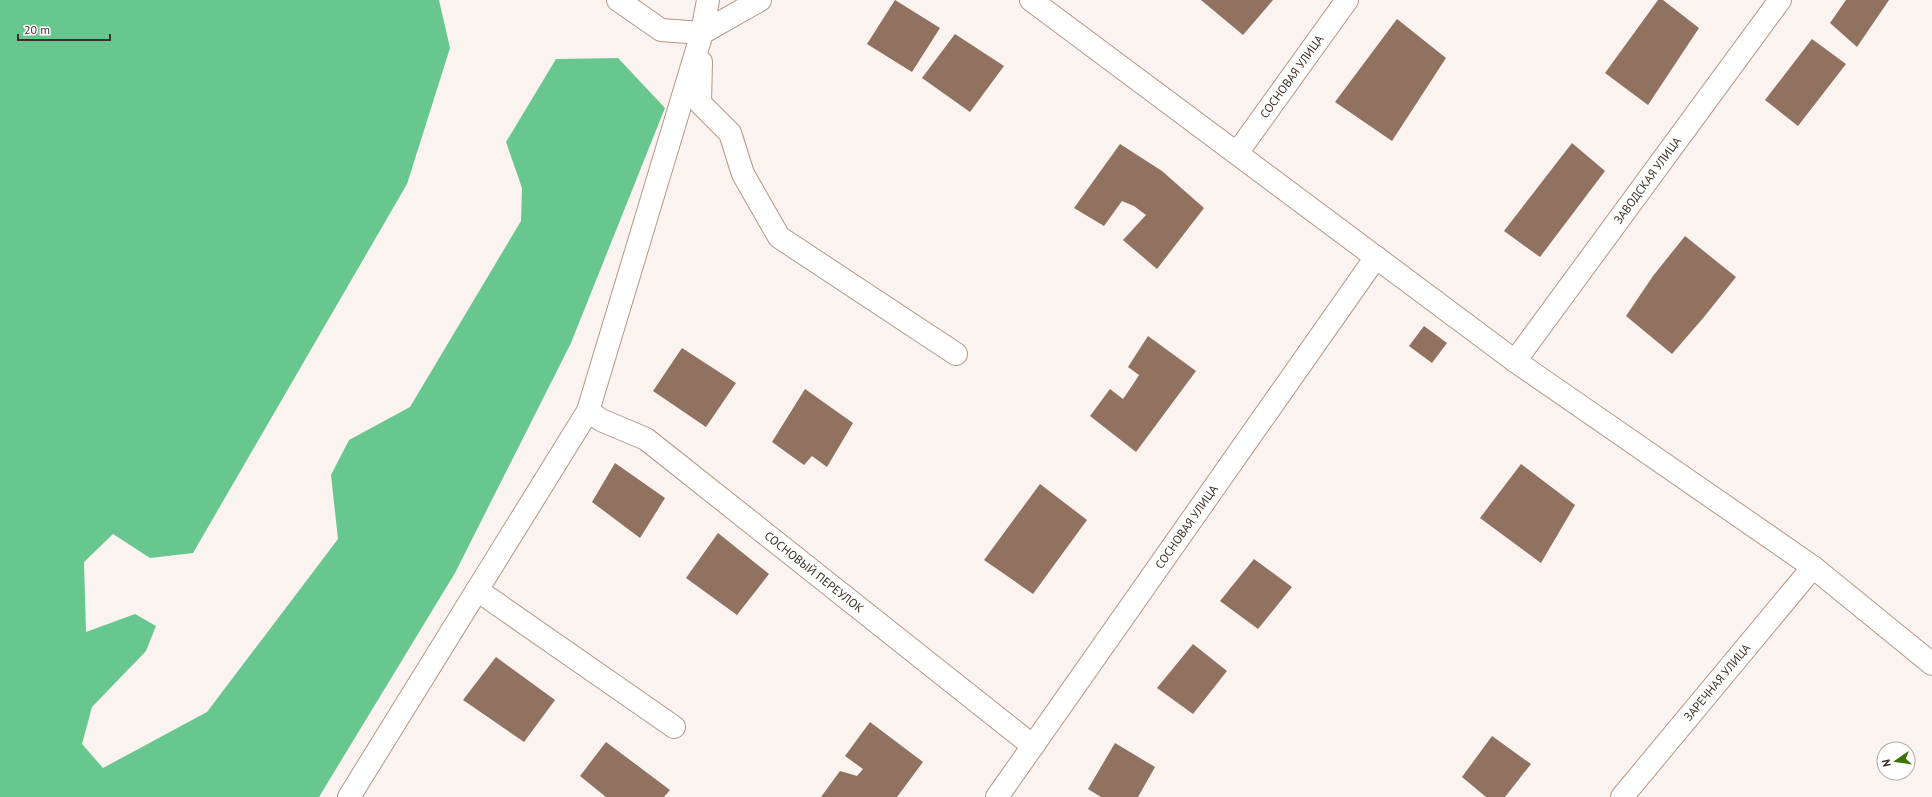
<svg xmlns="http://www.w3.org/2000/svg" width="1932" height="797" font-family="'PT Sans',sans-serif">
	<style>
		.forest { fill: #68c78e }
		.building { fill: #91715f }
		.lines { fill: none; stroke-linecap: round; stroke-linejoin: round }
		.minor-casing { stroke: #b79683; stroke-width: 24 }
		.minor { stroke: #fff; stroke-width: 22 }
		.labels { text-anchor: middle; stroke-width: 4; stroke-linejoin: round; paint-order: stroke }
		.street-label { font-size: 12px; fill: #3c2f27; stroke: #fff }
	</style>
	<rect width="100%" height="100%" fill="#faf3ef"/>
	<!-- forest -->
	<path class="forest" d="M 0,0 L 439,0 L 450,48 L 407,184 L 193,553 L 150,558 L 113,534 L 84,562 L 86,632 L 135,614 L 156,626 L 146,651 L 92,707 L 82,744 L 103,768 L 207,712 L 338,539 L 331,475 L 349,440 L 410,407 L 521,221 L 522,188 L 506,142 L 556,59 L 618,58 L 665,108 L 571,343 L 455,573 L 319,797 L 0,797 Z"/>
	<!-- building -->
	<path class="building" d="M 895,0 L 940,28 L 912,72 L 867,44 Z
		M 1201,0 L 1273,0 L 1243,35 Z
		M 1658,0 L 1663,0 L 1699,28 L 1648,105 L 1605,73 Z
		M 1846,0 L 1889,0 L 1857,47 L 1830,23 Z
		M 1397,19 L 1446,58 L 1392,141 L 1335,102 Z
		M 955,34 L 1004,66 L 970,112 L 922,78 Z
		M 1812,39 L 1846,64 L 1798,126 L 1765,100 Z
		M 1572,143 L 1605,171 L 1540,257 L 1504,231 Z
		M 1120,144 L 1162,171 L 1204,208 L 1157,269 L 1123,240 L 1146,215 L 1134,206 L 1122,201 L 1104,226 L 1074,208 Z
		M 1685,236 L 1736,277 L 1704,317 L 1672,354 L 1626,316 L 1653,276 Z
		M 1424,326 L 1447,343 L 1432,363 L 1409,346 Z
		M 1148,336 L 1196,371 L 1136,452 L 1090,416 L 1110,389 L 1123,399 L 1132,386 L 1139,375 L 1128,367 Z
		M 682,348 L 736,383 L 706,427 L 653,391 Z
		M 805,389 L 853,423 L 827,467 L 812,456 L 804,465 L 772,442 Z
		M 615,463 L 665,498 L 640,538 L 592,502 Z
		M 1521,464 L 1575,505 L 1541,563 L 1480,518 Z
		M 1040,484 L 1087,520 L 1033,594 L 984,560 Z
		M 718,533 L 769,574 L 737,615 L 686,578 Z
		M 1254,559 L 1292,587 L 1258,629 L 1220,601 Z
		M 1193,644 L 1227,671 L 1193,714 L 1157,688 Z
		M 496,657 L 555,700 L 524,742 L 463,700 Z
		M 870,722 L 923,762 L 897,797 L 821,797 L 840,771 L 857,776 L 863,769 L 845,756 Z
		M 1492,736 L 1531,764 L 1505,797 L 1486,797 L 1462,777 Z
		M 606,742 L 670,790 L 664,797 L 606,797 L 580,776 Z
		M 1115,743 L 1155,767 L 1138,797 L 1101,797 L 1088,789 Z"/>
	<g class="lines">
		<!-- minor casing -->
		<g class="minor-casing">
			<g id="minor">
				<path d="M 618,0 L 661,30 L 702,33 L 760,0"/>
				<path d="M 1031,0 L 1515,361 L 1813,567 L 1932,664"/>
				<path d="M 701,62 L 700,103 L 730,133 L 743,174 L 779,237 L 956,354"/>
				<path id="s1" d="M 1237,153 L 1347,0"/>
				<path id="s2" d="M 1515,361 L 1780,0"/>
				<path id="s3" d="M 588,411 L 601,420 L 646,439 L 1033,746"/>
				<path d="M 477,590 L 674,727"/>
				<path d="M 349,797 L 588,411 L 702,33 L 708,0"/>
				<path id="s4" d="M 997,797 L 1376,257"/>
				<path id="s5" d="M 1622,797 L 1813,567"/>
			</g>
		</g>
		<!-- minor -->
		<use href="#minor" class="minor"/>
	</g>
	<g class="labels">
		<!-- street labels -->
		<g class="street-label">
			<text dy="4" stroke="none"><textPath href="#s1" startOffset="94">СОСНОВАЯ УЛИЦА</textPath></text>
			<text dy="4" stroke="none"><textPath href="#s2" startOffset="224">ЗАВОДСКАЯ УЛИЦА</textPath></text>
			<text dy="4" stroke="none"><textPath href="#s4" startOffset="330">СОСНОВАЯ УЛИЦА</textPath></text>
			<text dy="4" stroke="none"><textPath href="#s3" startOffset="279">СОСНОВЫЙ ПЕРЕУЛОК</textPath></text>
			<text dy="4" stroke="none"><textPath href="#s5" startOffset="149">ЗАРЕЧНАЯ УЛИЦА</textPath></text>
		</g>
	</g>
	<!-- north arrow -->
	<g transform="translate(1896 761) rotate(257)"><circle r="19" fill="#ffffff" stroke="#b1aca9"/>
	<path d="M0-3L7 15L0 10L-7 15Z" fill="#3a7301"/>
	<text y="-6" font-size="11" font-weight="bold" text-anchor="middle" fill="#3c2f27">N</text>
	</g>
	<!-- scale -->
	<path d="M18 34v6h92v-6" fill="none" stroke="#3c2f27" stroke-width="2"/>
	<text x="24" y="34" font-size="12" fill="#3c2f27" stroke="#ffffff" stroke-width="3" paint-order="stroke">20 m</text>
</svg>
